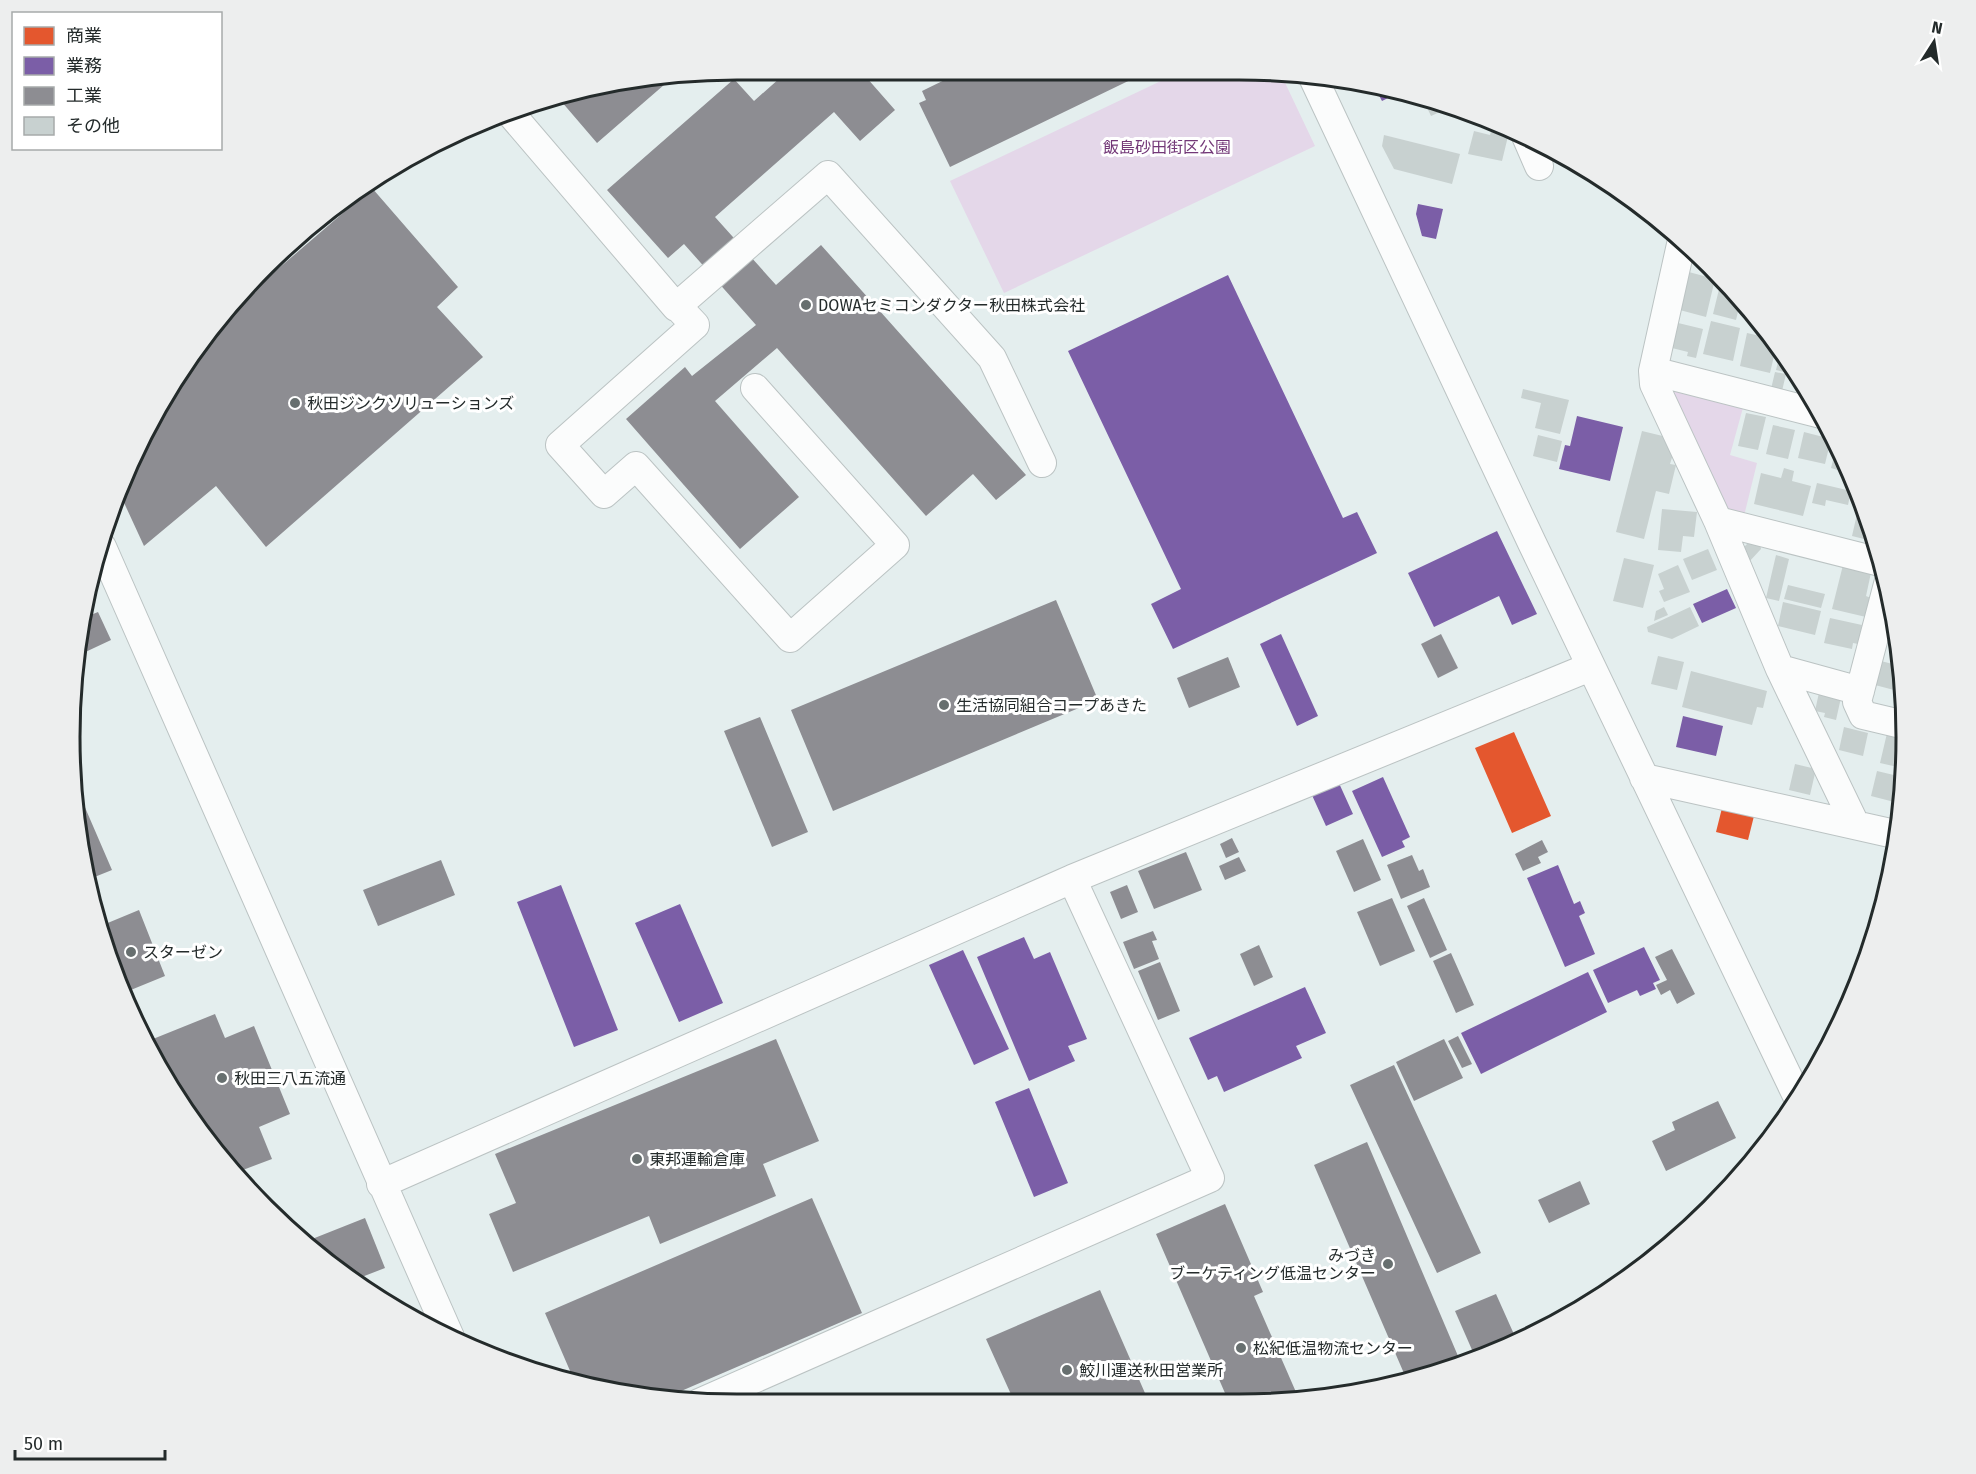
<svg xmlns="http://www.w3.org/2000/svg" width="1976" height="1474" font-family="'Fira Sans','Noto Sans JP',sans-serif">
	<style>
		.green { fill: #e4d7e9 }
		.shops { fill: #e4572e }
		.offices { fill: #7b5ea7 }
		.industry { fill: #8d8d92 }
		.building { fill: #c8d1d0 }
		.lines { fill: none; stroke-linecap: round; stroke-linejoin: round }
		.minor-casing { stroke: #bbc3c3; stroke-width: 30 }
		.minor { stroke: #fbfcfc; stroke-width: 28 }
		.poi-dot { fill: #676f6f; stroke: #fff; stroke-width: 2 }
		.labels { text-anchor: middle; stroke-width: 6; stroke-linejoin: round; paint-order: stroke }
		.park-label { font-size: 16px; fill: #733878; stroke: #fff }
		.poi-label { font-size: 16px; fill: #242b2b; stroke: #fff; text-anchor: start }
		.rim { fill: none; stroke: #242b2b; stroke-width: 3 }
	</style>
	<rect width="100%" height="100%" fill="#e4eeee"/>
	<!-- green -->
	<path class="green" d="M 1184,70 L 1279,70 L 1315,146 L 1004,293 L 950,181 Z
		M 1670,386 L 1744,404 L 1730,455 L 1757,463 L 1744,516 L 1728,514 Z"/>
	<!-- shops -->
	<path class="shops" d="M 1514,732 L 1551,816 L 1512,833 L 1475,748 Z
		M 1723,804 L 1755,812 L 1748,840 L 1716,832 Z"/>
	<!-- offices -->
	<path class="offices" d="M 1374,86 L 1404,90 L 1382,101 Z
		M 1418,204 L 1443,209 L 1436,239 L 1422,236 L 1416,214 Z
		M 1228,275 L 1343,518 L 1357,512 L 1377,553 L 1173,649 L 1151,604 L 1181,589 L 1068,351 Z
		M 1577,416 L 1623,427 L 1610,481 L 1559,469 L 1565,445 L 1570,446 Z
		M 1497,531 L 1537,614 L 1512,625 L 1499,596 L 1434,627 L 1408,573 Z
		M 1727,589 L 1736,608 L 1702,623 L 1693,604 Z
		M 1281,634 L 1318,716 L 1297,726 L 1260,644 Z
		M 1683,716 L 1723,726 L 1716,756 L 1676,747 Z
		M 1383,777 L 1410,837 L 1402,841 L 1405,847 L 1382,857 L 1352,791 Z
		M 1338,781 L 1353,814 L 1326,826 L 1311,793 Z
		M 1558,865 L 1574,904 L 1580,901 L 1585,913 L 1579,916 L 1595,954 L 1565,967 L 1527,878 Z
		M 561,885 L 618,1030 L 574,1047 L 517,902 Z
		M 680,904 L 723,1003 L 679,1022 L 635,923 Z
		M 1024,937 L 1034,959 L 1050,952 L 1087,1039 L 1068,1046 L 1075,1061 L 1029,1081 L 977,957 Z
		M 1644,947 L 1660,980 L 1653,983 L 1656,989 L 1640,996 L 1637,990 L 1608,1003 L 1593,970 Z
		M 963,950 L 1009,1049 L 974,1065 L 929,965 Z
		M 1588,972 L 1607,1012 L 1481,1074 L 1461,1033 Z
		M 1305,987 L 1326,1033 L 1296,1046 L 1302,1058 L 1224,1092 L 1217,1076 L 1208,1080 L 1189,1038 Z
		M 1029,1088 L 1068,1183 L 1034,1197 L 995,1102 Z"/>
	<!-- industry -->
	<path class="industry" d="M 790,69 L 859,69 L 895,110 L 860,141 L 834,112 L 715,217 L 776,285 L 821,245 L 1026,475 L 996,500 L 973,474 L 926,516 L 777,348 L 715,401 L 799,497 L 740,549 L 626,419 L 685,367 L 692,376 L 756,325 L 684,244 L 668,258 L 607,190 L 734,79 L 754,101 Z
		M 965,70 L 1151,70 L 950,167 L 919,103 L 926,100 L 922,91 Z
		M 672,78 L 597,143 L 561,101 L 573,91 Z
		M 372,188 L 458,287 L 437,307 L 483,357 L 266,547 L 216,486 L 144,546 L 120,494 L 138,441 L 182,366 L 222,317 Z
		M 1056,600 L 1098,700 L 833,811 L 791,710 Z
		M 98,612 L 111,640 L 79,655 L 81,619 Z
		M 1441,634 L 1458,668 L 1438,678 L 1421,644 Z
		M 1228,657 L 1240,687 L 1189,708 L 1177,678 Z
		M 760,717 L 808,832 L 772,847 L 724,731 Z
		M 71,775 L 112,870 L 87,880 L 70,781 Z
		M 1232,838 L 1239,852 L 1226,858 L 1220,844 Z
		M 1363,839 L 1381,880 L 1354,892 L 1336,851 Z
		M 1542,840 L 1548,852 L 1538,857 L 1541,863 L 1523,871 L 1515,854 Z
		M 1186,852 L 1202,890 L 1154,909 L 1138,871 Z
		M 1412,855 L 1419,871 L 1423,869 L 1430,887 L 1401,899 L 1387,865 Z
		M 1239,857 L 1246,871 L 1225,880 L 1219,866 Z
		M 441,860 L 455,895 L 378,926 L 363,890 Z
		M 1127,885 L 1138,912 L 1121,919 L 1110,892 Z
		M 1392,898 L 1415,951 L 1380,966 L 1357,912 Z
		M 1424,898 L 1447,950 L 1430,958 L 1407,906 Z
		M 139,910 L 165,976 L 121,994 L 98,927 Z
		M 1153,931 L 1157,940 L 1152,941 L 1159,959 L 1134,969 L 1123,942 Z
		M 1259,945 L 1273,977 L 1254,986 L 1240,954 Z
		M 1672,949 L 1695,994 L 1677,1004 L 1670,990 L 1661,995 L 1656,985 L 1667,980 L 1655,957 Z
		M 1451,953 L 1474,1005 L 1456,1013 L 1433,961 Z
		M 1160,962 L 1180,1011 L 1158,1020 L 1138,971 Z
		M 215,1014 L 225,1038 L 254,1026 L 290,1114 L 259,1127 L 272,1159 L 235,1173 L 207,1143 L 148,1041 Z
		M 1458,1036 L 1472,1064 L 1462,1068 L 1448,1041 Z
		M 776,1039 L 819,1141 L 763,1164 L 776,1196 L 660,1244 L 649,1216 L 513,1272 L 489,1214 L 516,1203 L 495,1154 Z
		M 1444,1039 L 1463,1078 L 1414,1101 L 1396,1062 Z
		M 1394,1065 L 1481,1253 L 1437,1273 L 1350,1085 Z
		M 1718,1101 L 1736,1138 L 1666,1171 L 1652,1141 L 1675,1130 L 1672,1122 Z
		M 1367,1142 L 1461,1363 L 1406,1378 L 1314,1165 Z
		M 1580,1181 L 1590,1204 L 1549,1223 L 1538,1200 Z
		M 812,1198 L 862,1313 L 665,1398 L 574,1380 L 545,1313 Z
		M 1225,1204 L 1263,1292 L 1254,1296 L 1299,1399 L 1228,1400 L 1156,1234 Z
		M 365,1218 L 385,1268 L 354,1280 L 302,1243 Z
		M 1100,1290 L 1148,1400 L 1014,1401 L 986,1339 Z
		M 1496,1294 L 1517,1341 L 1494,1354 L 1476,1359 L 1455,1311 Z"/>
	<!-- building -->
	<path class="building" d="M 1421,95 L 1446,103 L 1453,106 L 1431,116 Z
		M 1493,124 L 1510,128 L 1502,161 L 1468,154 L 1474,131 L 1490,135 Z
		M 1384,135 L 1460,154 L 1452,184 L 1394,169 L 1382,146 Z
		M 1685,271 L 1715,279 L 1706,317 L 1676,309 Z
		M 1721,281 L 1727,282 L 1741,299 L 1736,320 L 1713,314 Z
		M 1711,321 L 1740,328 L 1733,361 L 1703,354 Z
		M 1674,322 L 1703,329 L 1696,358 L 1687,356 L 1688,352 L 1668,347 Z
		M 1747,333 L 1774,339 L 1777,343 L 1770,373 L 1740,366 Z
		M 1781,350 L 1796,375 L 1776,370 Z
		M 1775,372 L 1786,374 L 1782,391 L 1771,389 Z
		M 1523,389 L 1569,400 L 1560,434 L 1535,428 L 1541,403 L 1521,398 Z
		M 1746,413 L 1766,417 L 1758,450 L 1738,446 Z
		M 1773,425 L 1795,430 L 1788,459 L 1766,454 Z
		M 1642,431 L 1671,438 L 1668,449 L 1674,451 L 1670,464 L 1676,465 L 1669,494 L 1656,491 L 1644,539 L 1616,532 Z
		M 1804,432 L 1831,439 L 1825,464 L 1798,458 Z
		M 1538,435 L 1562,441 L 1557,462 L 1533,456 Z
		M 1838,441 L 1838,442 L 1852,477 L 1840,474 L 1841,471 L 1831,468 Z
		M 1784,468 L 1794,471 L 1792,481 L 1811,486 L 1803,516 L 1754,504 L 1761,473 L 1781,478 Z
		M 1817,483 L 1851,491 L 1848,505 L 1826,500 L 1825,506 L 1812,503 Z
		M 1662,509 L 1697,512 L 1694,537 L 1683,536 L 1681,552 L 1658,550 Z
		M 1857,514 L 1866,516 L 1877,545 L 1868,542 L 1868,540 L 1852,536 Z
		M 1751,540 L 1760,543 L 1761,549 L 1748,563 L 1742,549 Z
		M 1708,549 L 1717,570 L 1692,580 L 1683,559 Z
		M 1776,555 L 1789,559 L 1779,601 L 1766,598 Z
		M 1624,558 L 1654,565 L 1643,608 L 1613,601 Z
		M 1844,561 L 1872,568 L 1866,596 L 1871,598 L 1866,617 L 1832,609 Z
		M 1678,565 L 1690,592 L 1664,602 L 1659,591 L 1664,589 L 1658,574 Z
		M 1788,585 L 1825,594 L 1821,608 L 1784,599 Z
		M 1783,602 L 1821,611 L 1815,635 L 1778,626 Z
		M 1664,607 L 1668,615 L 1654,621 L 1656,611 Z
		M 1690,607 L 1699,626 L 1672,639 L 1648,632 L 1647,627 Z
		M 1830,618 L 1862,625 L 1858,644 L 1853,643 L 1852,649 L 1824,643 Z
		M 1658,656 L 1684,662 L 1677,690 L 1651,684 Z
		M 1881,661 L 1900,666 L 1894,690 L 1875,685 Z
		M 1691,671 L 1767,691 L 1763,708 L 1757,707 L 1752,725 L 1682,707 Z
		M 1820,688 L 1842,693 L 1836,720 L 1824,717 L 1825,713 L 1815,711 Z
		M 1844,727 L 1868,733 L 1863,756 L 1839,750 Z
		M 1888,729 L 1904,733 L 1902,768 L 1880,763 Z
		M 1795,764 L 1816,769 L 1810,795 L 1789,790 Z
		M 1877,771 L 1898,776 L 1897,779 L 1903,780 L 1902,804 L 1871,796 Z"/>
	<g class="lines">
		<!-- minor casing -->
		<g class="minor-casing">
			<path id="minor" d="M 1312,75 L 1532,543 L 1798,1098
				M 511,114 L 676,307 L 828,175 L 992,358 L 1042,463
				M 1526,136 L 1539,166
				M 1682,240 L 1653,371 L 1654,384 L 1718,521 L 1780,669 L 1855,824
				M 677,306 L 695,325 L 560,445 L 604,494 L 636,466 L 790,638 L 895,545 L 755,388
				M 1653,371 L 1821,414
				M 1718,521 L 1884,563
				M 102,547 L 450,1337
				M 1888,584 L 1857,702 L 1863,715 L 1905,725
				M 1780,669 L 1860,691
				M 1644,778 L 1899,835
				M 1072,879 L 1590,667
				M 381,1184 L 1072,879 L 1210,1178 L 699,1403"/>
		</g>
		<!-- minor -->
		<use href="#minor" class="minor"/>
	</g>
	<!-- markers -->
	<g class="poi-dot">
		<circle cx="806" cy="305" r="6"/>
		<circle cx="295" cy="403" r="6"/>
		<circle cx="944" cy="705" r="6"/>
		<circle cx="131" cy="952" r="6"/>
		<circle cx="222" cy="1078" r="6"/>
		<circle cx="637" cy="1159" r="6"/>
		<circle cx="1388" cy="1264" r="6"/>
		<circle cx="1241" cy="1348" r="6"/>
		<circle cx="1067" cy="1370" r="6"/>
	</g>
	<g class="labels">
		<!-- park labels -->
		<g class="park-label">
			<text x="1167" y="153">飯島砂田街区公園</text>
		</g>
		<!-- poi labels -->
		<g class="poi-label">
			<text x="818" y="311">DOWAセミコンダクター秋田株式会社</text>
			<text x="307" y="409">秋田ジンクソリューションズ</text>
			<text x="956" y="711">生活協同組合コープあきた</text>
			<text x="143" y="958">スターゼン</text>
			<text x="234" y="1084">秋田三八五流通</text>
			<text x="649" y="1165">東邦運輸倉庫</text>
			<text x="1376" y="1261" text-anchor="end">みづき<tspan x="1376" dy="18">ブーケティング低温センター</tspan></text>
			<text x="1253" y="1354">松紀低温物流センター</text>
			<text x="1079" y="1376">鮫川運送秋田営業所</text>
		</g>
	</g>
	<!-- crop -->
	<path d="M0 0H1976V1474H0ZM737 80H1239A657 657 0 0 1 1896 737V737A657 657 0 0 1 1239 1394H737A657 657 0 0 1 80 737V737A657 657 0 0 1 737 80Z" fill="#edeeee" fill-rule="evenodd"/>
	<path class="rim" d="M737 80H1239A657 657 0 0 1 1896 737V737A657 657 0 0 1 1239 1394H737A657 657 0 0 1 80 737V737A657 657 0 0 1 737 80Z"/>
	<!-- legend -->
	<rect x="12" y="12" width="210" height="138" fill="#ffffff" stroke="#a7aaaa" stroke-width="1.5"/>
	<rect x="24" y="27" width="30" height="18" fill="#e4572e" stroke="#a7aaaa" stroke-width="1.5"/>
	<text x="66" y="42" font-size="18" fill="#242b2b">商業</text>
	<rect x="24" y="57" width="30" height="18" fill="#7b5ea7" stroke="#a7aaaa" stroke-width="1.5"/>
	<text x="66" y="72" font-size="18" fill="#242b2b">業務</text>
	<rect x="24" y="87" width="30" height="18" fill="#8d8d92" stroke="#a7aaaa" stroke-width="1.5"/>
	<text x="66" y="102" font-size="18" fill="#242b2b">工業</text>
	<rect x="24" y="117" width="30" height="18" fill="#c8d1d0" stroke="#a7aaaa" stroke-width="1.5"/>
	<text x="66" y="132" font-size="18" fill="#242b2b">その他</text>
	<!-- north arrow -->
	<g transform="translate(1934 42) rotate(12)" stroke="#ffffff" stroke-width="4.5" paint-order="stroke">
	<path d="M0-4.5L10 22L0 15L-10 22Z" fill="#242b2b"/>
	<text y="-9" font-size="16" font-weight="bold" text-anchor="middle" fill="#242b2b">N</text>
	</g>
	<!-- scale -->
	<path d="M15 1450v9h150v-9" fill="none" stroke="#242b2b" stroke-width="3"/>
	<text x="24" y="1450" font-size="18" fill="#242b2b" stroke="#ffffff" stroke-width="4.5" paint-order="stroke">50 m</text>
</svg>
